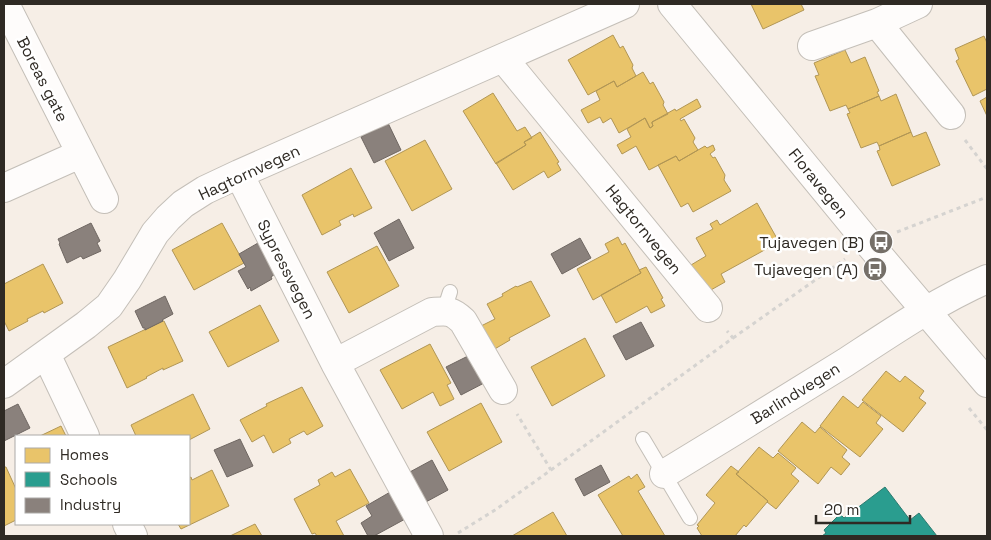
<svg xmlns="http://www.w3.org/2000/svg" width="991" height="540" font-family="'Space Grotesk',sans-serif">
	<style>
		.homes { fill: #e9c46a; stroke: #b19655 }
		.schools { fill: #2a9d8f; stroke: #2c7a6f }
		.industry { fill: #8a817c; stroke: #6f6762 }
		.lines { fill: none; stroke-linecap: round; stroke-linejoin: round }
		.service-casing { stroke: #c4bfb8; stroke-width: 16 }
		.minor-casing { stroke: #c4bfb8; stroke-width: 30 }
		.tertiary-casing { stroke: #c4bfb8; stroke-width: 30 }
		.path { stroke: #d5d3d0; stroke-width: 3; stroke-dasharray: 4 4; stroke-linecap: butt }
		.service { stroke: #fefcfb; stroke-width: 14 }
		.minor { stroke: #fefcfb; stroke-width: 28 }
		.tertiary { stroke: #fefcfb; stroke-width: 28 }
		.labels { text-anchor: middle; stroke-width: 5; stroke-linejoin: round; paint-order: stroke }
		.street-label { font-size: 16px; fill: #2f2a24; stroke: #fff }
		.poi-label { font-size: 16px; fill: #2f2a24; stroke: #fff; text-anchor: end }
	</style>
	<rect width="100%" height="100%" fill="#f6eee6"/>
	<!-- homes -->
	<path class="homes" d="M 751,4 L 801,4 L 804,10 L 763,29 Z
		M 613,35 L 620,48 L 623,46 L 633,65 L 632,68 L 636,76 L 617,87 L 614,81 L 588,95 L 568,60 Z
		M 984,36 L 987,43 L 987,89 L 973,96 L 956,61 L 959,59 L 955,49 Z
		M 845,50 L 851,63 L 865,57 L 879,91 L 877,92 L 879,96 L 848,109 L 846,105 L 830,111 L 815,76 L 819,75 L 814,63 Z
		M 643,72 L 650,84 L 653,82 L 664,102 L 663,105 L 668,114 L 652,122 L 652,123 L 653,126 L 650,128 L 645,118 L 619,133 L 611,118 L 603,123 L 600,117 L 588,123 L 581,110 L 600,100 L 596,91 L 614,81 L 617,87 Z
		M 493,93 L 517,131 L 525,127 L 532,138 L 524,142 L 526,145 L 496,164 L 463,111 Z
		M 896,94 L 911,132 L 879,146 L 877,142 L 861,148 L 847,114 L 850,113 L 848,109 L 879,96 L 881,101 Z
		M 987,97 L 987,116 L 980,101 Z
		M 697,99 L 701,107 L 680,119 L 681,121 L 684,119 L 695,138 L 693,142 L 698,150 L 679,161 L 676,156 L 649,170 L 636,146 L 622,154 L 617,145 L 631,137 L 627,129 L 645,118 L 650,128 L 653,126 L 652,123 L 652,122 L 675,109 L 676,111 Z
		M 540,132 L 559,162 L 557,163 L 561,170 L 548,178 L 544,171 L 513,190 L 496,163 L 526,145 L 524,142 Z
		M 911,132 L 913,137 L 926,132 L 940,165 L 892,186 L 877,151 L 880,150 L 879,146 Z
		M 425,140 L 452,189 L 412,211 L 385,161 Z
		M 713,145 L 715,150 L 710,154 L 713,158 L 715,157 L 725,175 L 724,180 L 731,191 L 693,212 L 688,203 L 681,207 L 658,165 L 676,156 L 679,161 L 705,146 L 707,148 Z
		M 351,168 L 372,208 L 354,217 L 353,214 L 339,221 L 341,225 L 322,235 L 302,195 Z
		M 757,203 L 779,242 L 721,274 L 725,282 L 702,295 L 686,268 L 706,256 L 696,238 L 713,229 L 710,224 L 717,220 L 720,225 Z
		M 222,223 L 244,263 L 194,290 L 172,250 Z
		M 618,237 L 622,245 L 625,243 L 641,273 L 593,300 L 577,269 L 609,252 L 605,244 Z
		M 377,246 L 399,286 L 349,313 L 327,272 Z
		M 43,264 L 63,303 L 44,313 L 43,311 L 27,319 L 28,321 L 9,331 L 4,321 L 4,284 Z
		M 646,267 L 663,298 L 661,299 L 665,306 L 651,313 L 647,306 L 616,323 L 601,295 L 641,273 L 639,270 Z
		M 531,281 L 550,316 L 509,338 L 510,340 L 493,350 L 481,326 L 495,319 L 487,304 L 503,296 L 502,294 L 516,286 L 517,287 Z
		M 260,305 L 279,341 L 228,367 L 209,332 Z
		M 163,321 L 164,321 L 183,361 L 163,370 L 163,368 L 146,377 L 147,378 L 127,388 L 108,347 Z
		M 585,338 L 605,376 L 552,406 L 531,367 Z
		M 430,344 L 451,383 L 447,385 L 454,399 L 440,406 L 433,392 L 402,409 L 380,370 Z
		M 886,371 L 900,382 L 905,376 L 924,391 L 919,398 L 926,403 L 903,432 L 862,400 Z
		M 302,387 L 323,426 L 307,435 L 304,431 L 289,439 L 291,443 L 273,453 L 264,435 L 252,442 L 240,420 L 267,406 L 266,404 Z
		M 193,394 L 210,429 L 189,440 L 189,436 L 136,436 L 131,425 Z
		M 843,396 L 858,408 L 863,402 L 881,416 L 876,423 L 883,429 L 860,457 L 820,426 Z
		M 481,403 L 502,442 L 449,471 L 427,432 Z
		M 802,422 L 815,433 L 820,427 L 847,450 L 842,457 L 850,464 L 841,475 L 831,467 L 818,484 L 778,451 Z
		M 61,426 L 66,436 L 40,436 Z
		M 759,447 L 773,458 L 778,453 L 796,468 L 791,474 L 799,481 L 776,509 L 767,502 L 768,501 L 736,474 Z
		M 731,466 L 739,472 L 736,474 L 768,501 L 746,527 L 744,525 L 735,536 L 702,536 L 697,528 L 699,526 L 697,525 L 715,503 L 706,495 Z
		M 4,467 L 6,467 L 16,489 L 16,520 L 4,526 Z
		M 350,469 L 369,503 L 336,521 L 344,536 L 317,536 L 315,533 L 312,534 L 294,499 L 320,485 L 318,480 L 332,472 L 335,477 Z
		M 212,470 L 229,506 L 181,529 L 178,524 L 189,524 L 189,478 L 191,477 L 192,480 Z
		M 637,474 L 645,487 L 638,491 L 665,536 L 623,536 L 598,495 L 629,476 L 631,479 Z
		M 553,512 L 567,536 L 512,536 Z
		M 255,524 L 262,536 L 230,536 Z"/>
	<!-- schools -->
	<path class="schools" d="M 885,487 L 910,520 L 919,513 L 937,536 L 822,536 L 826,533 L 824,530 L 840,514 L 844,518 Z"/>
	<!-- industry -->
	<path class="industry" d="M 388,123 L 401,150 L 374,163 L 361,137 Z
		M 399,219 L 414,248 L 389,261 L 374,233 Z
		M 91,223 L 100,241 L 97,243 L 101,251 L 83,259 L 81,256 L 67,263 L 59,244 L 60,243 L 58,239 Z
		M 580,238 L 591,258 L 562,274 L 551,254 Z
		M 258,243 L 275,274 L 271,277 L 272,279 L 251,291 L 250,287 L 248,289 L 238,271 L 246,267 L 239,254 Z
		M 165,296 L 173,314 L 162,320 L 163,321 L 145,330 L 145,328 L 143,328 L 135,311 Z
		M 641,322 L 654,346 L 626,360 L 613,336 Z
		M 472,354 L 486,382 L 461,395 L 446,367 Z
		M 18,404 L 30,428 L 4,441 L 4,411 Z
		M 240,439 L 253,466 L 227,477 L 214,450 Z
		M 432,460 L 448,490 L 424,503 L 408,473 Z
		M 601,465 L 610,482 L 584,496 L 575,479 Z
		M 392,491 L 407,518 L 374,536 L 368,536 L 361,523 L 372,516 L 366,506 Z"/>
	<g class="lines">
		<!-- service casing -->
		<g class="service-casing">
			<path id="service" d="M 444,311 L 450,292
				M 643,439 L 690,518"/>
		</g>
		<!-- minor casing -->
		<g class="minor-casing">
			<path id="minor" d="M 5,4 L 104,199
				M 877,23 L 951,115
				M 812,46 L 877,23 L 918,4
				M 503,58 L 708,308
				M 239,174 L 335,363 L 429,536
				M 4,188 L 80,154
				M 46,354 L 85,436
				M 335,363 L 432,312 C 448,311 451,310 463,321 L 503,390
				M 4,384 L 86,325 L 109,306 L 127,280 L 155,233 L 168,218 L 183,204 L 205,190 L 239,174 L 625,4
				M 664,474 C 725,437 785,400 846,362 C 892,332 937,301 987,279
				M 127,524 L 133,536"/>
		</g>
		<!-- tertiary casing -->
		<g class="tertiary-casing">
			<path id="tertiary" d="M 672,4 L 870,245 L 987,383"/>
		</g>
		<!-- path -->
		<path class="path" d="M 965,140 L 987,169
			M 897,232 L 987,197
			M 733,338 L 845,259
			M 969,408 L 987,430
			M 551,470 L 733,338 L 727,331
			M 458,533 L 495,510 L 551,470 L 517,414"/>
		<!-- service -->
		<use href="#service" class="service"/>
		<!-- minor -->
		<use href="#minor" class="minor"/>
		<!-- tertiary -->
		<use href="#tertiary" class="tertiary"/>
	</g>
	<!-- icons -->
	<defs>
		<g id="bus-disc" transform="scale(1.25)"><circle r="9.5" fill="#756f68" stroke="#fff"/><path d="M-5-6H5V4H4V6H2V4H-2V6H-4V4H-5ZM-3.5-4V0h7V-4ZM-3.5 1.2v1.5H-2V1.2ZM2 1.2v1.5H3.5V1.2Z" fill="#fff"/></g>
	</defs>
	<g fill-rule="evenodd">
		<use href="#bus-disc" x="881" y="242"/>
		<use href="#bus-disc" x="875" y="269"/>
	</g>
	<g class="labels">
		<!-- street labels -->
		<g class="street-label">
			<text transform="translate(43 79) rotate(63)" y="6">Boreas gate</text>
			<text transform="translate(249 172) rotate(-25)" y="6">Hagtornvegen</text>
			<text transform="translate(819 183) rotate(51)" y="6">Floravegen</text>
			<text transform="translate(644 229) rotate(51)" y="6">Hagtornvegen</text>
			<text transform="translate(287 269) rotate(63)" y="6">Sypressvegen</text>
			<text transform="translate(795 393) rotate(-32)" y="6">Barlindvegen</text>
		</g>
		<!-- poi labels -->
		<g class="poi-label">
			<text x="864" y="248">Tujavegen (B)</text>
			<text x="858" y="275">Tujavegen (A)</text>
		</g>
	</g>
	<!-- border -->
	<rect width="991" height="540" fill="none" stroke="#2f2a24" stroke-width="10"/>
	<!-- legend -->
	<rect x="15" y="435" width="175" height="90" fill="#ffffff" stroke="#acaaa7"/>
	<rect x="25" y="448" width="25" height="15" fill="#e9c46a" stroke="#acaaa7"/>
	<text x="60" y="460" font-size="15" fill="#2f2a24">Homes</text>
	<rect x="25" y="472" width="25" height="15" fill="#2a9d8f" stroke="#acaaa7"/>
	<text x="60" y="485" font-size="15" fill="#2f2a24">Schools</text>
	<rect x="25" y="498" width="25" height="15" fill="#8a817c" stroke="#acaaa7"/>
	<text x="60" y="510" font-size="15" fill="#2f2a24">Industry</text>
	<!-- scale -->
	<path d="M816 515v8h94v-8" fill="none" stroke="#2f2a24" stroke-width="2.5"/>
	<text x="824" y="515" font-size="15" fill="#2f2a24" stroke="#ffffff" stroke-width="4" paint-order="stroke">20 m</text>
</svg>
